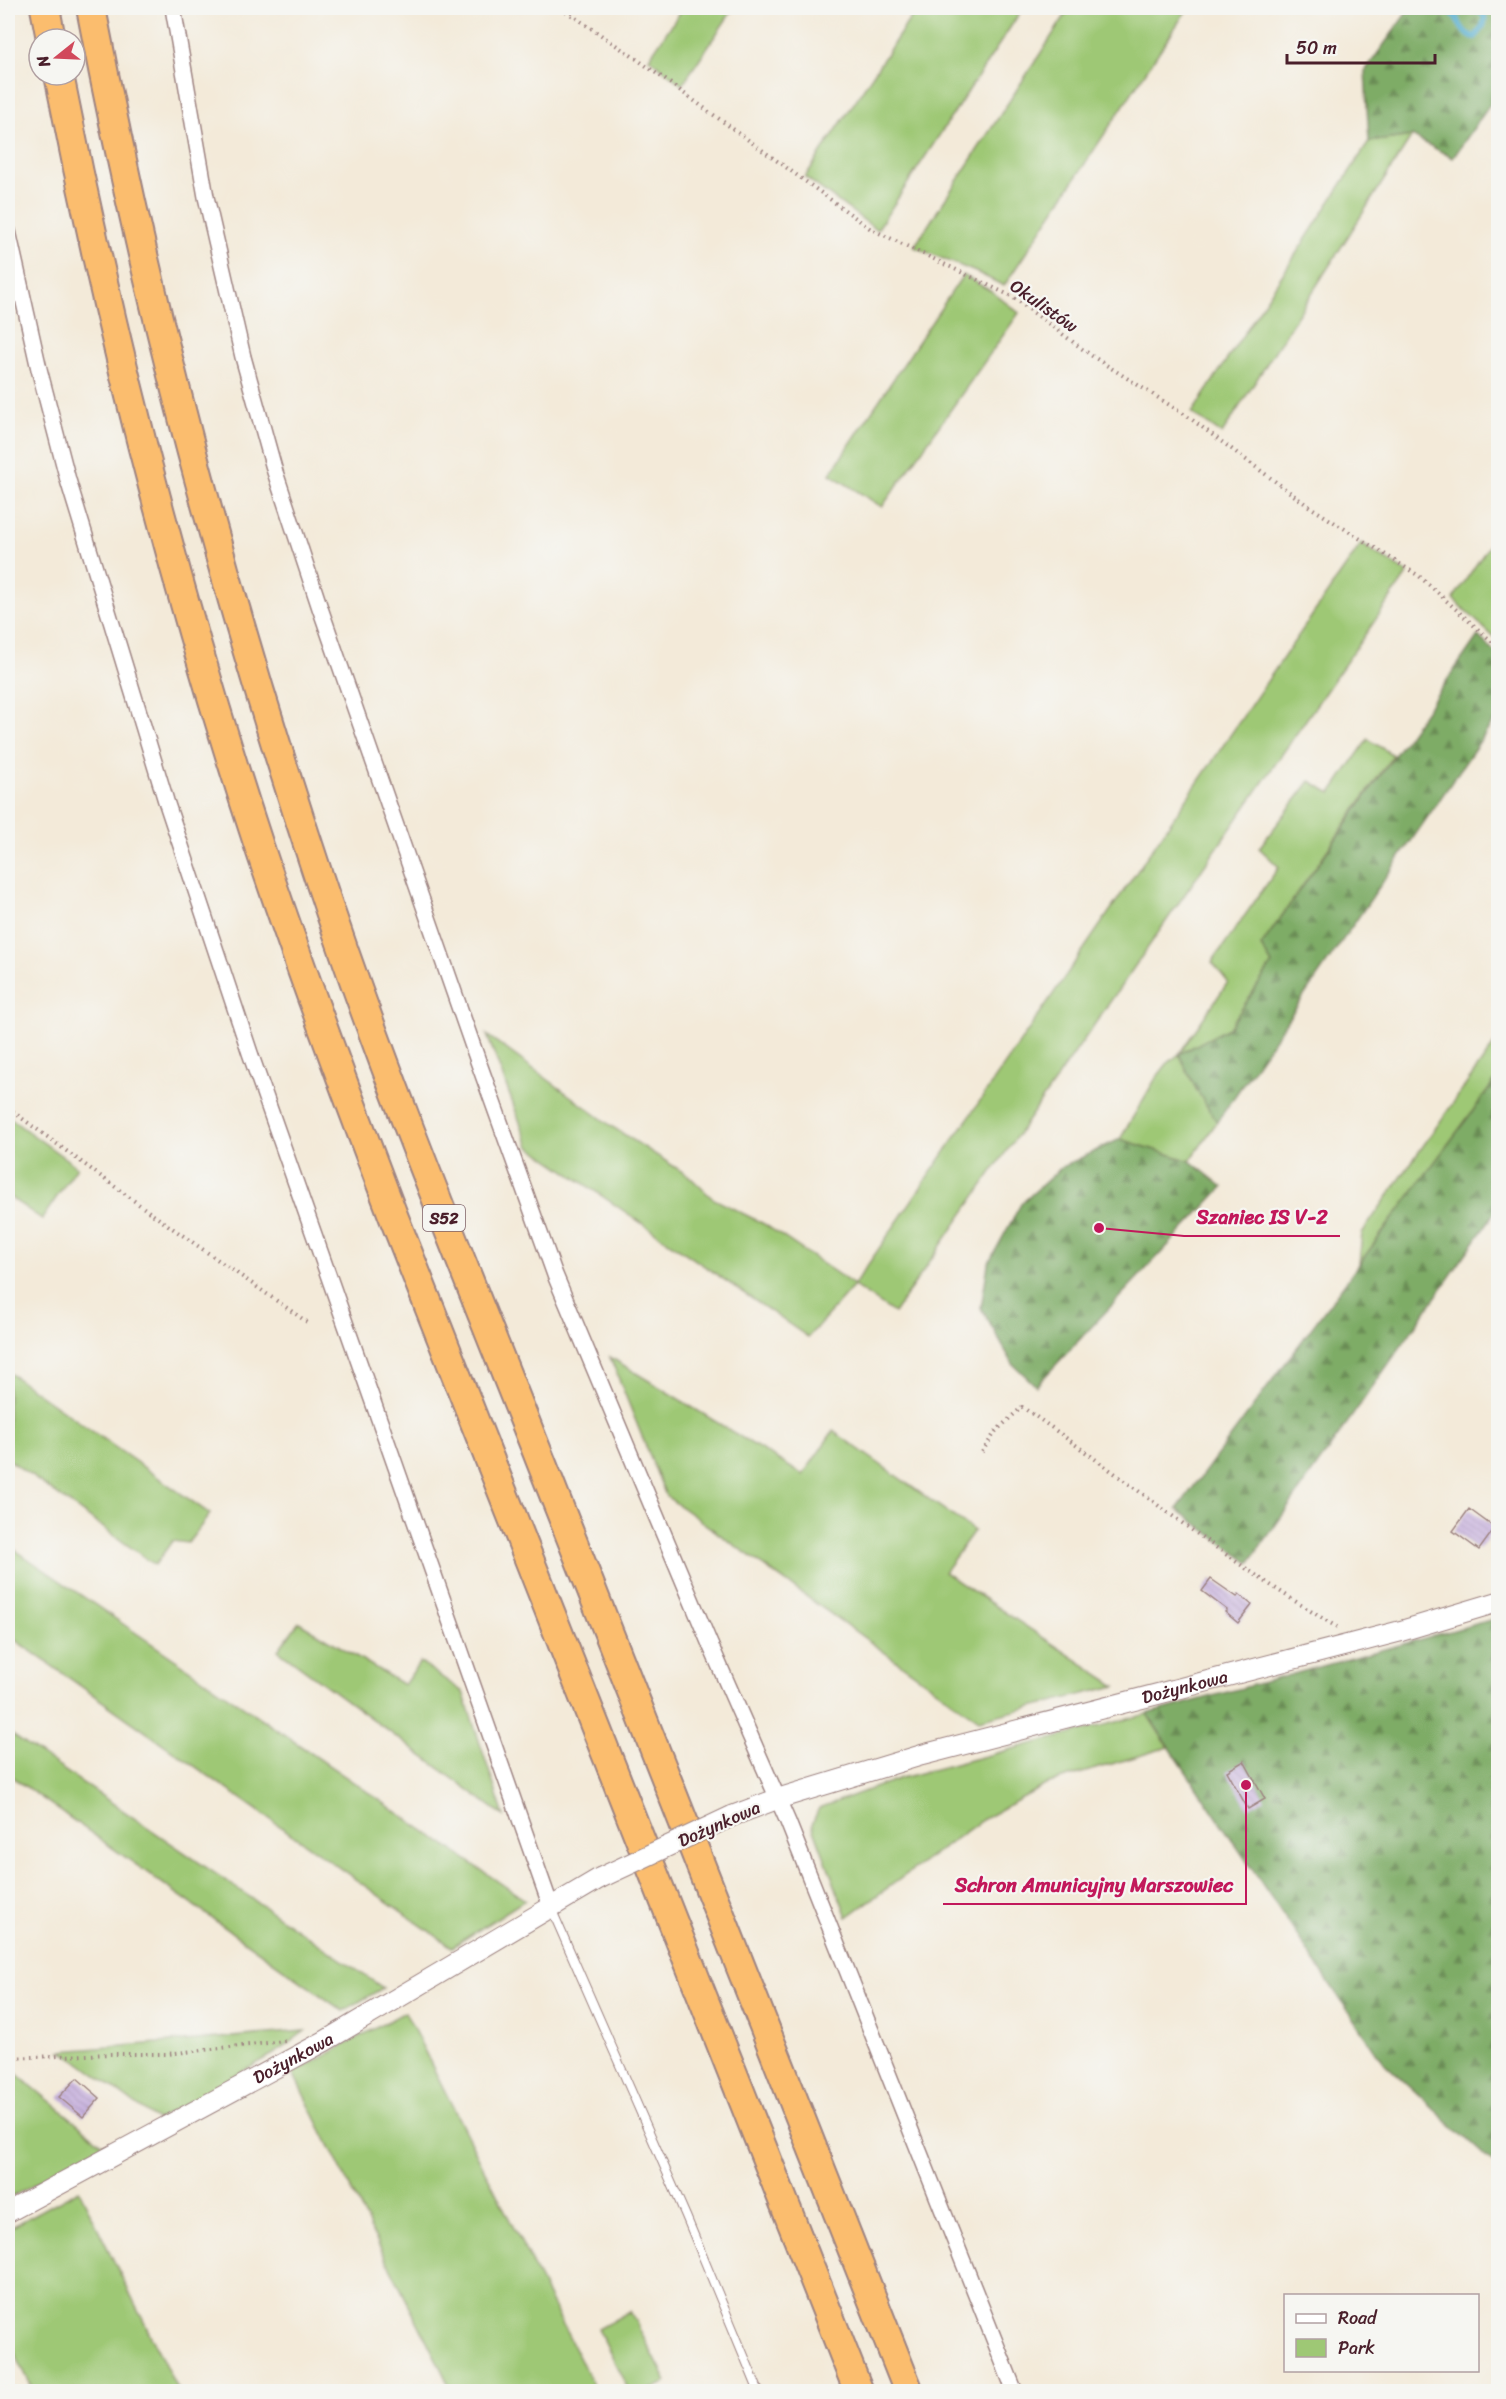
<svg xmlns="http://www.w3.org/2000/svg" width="1506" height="2399" font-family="Sriracha,sans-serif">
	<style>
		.green { fill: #9ec875; stroke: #747450; stroke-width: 1.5 }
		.forest { fill: url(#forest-firs); stroke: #646648; stroke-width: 1.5 }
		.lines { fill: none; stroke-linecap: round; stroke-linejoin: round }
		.stream { stroke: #50abce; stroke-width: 6 }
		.building { fill: url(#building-back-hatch) }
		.service-casing { stroke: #9e8482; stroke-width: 10 }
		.minor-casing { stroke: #9e8482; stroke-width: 18 }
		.tertiary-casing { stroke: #9e8482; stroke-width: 22 }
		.motorway-casing { stroke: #9e8482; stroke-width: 32 }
		.path { stroke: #9e8482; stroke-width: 4; stroke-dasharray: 1.5 4.5; stroke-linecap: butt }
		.service { stroke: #fff; stroke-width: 8 }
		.minor { stroke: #fff; stroke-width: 15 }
		.tertiary { stroke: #fff; stroke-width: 20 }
		.motorway { stroke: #fbbd6e; stroke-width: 28 }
		.tertiary-bridge-casing { stroke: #9e8482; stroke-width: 22; stroke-linecap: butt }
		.tertiary-bridge { stroke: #fff; stroke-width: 20 }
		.labels { text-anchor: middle; stroke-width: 4.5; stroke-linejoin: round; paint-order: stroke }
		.shield { fill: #f6f6f2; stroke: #7e6067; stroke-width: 1.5 }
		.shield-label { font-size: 16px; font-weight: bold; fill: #4a1f2b }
		.street-label { font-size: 18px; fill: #4a1f2b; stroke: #f6f6f2 }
		.leader { fill: none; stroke: #c2185b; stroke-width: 2 }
		.callout-dot { fill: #c2185b; stroke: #f6f6f2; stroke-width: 2 }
		.callout-label { font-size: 20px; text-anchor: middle; font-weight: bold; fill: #c2185b; stroke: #f6f6f2; stroke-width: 4.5; stroke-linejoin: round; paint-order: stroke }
	</style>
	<defs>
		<pattern id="forest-firs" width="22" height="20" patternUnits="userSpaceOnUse" patternTransform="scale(1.5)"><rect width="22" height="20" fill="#7eac66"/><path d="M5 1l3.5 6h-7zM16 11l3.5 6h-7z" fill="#698b54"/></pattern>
		<pattern id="building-back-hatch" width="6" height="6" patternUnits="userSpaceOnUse" patternTransform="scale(1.5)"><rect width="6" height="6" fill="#c9b4df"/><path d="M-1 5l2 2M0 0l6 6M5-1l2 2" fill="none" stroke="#ae9ac0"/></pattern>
	</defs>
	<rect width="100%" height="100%" fill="#f6f6f2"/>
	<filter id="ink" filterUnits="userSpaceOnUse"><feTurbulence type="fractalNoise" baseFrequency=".0167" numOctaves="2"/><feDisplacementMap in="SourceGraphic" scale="12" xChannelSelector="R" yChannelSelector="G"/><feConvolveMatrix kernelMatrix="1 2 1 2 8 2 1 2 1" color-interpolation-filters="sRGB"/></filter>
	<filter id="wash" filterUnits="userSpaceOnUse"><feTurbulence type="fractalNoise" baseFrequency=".008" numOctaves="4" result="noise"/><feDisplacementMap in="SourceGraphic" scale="24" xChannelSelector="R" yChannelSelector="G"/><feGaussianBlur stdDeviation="1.35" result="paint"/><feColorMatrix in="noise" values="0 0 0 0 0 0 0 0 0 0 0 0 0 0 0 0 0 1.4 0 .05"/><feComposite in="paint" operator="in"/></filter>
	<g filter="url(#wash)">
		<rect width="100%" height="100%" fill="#f3ead9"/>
		<!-- green -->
		<path class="green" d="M 683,8 L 734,8 L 682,85 L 649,58 Z
			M 917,8 L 1023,8 L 877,230 L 805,177 Z
			M 1070,8 L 1188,8 L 1004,286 L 978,273 L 914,247 Z
			M 1412,136 L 1222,434 L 1192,413 L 1369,142 Z
			M 963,275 L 991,291 L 1019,313 L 882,507 L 830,474 Z
			M 1498,532 L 1498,641 L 1453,599 Z
			M 1361,544 L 1408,573 L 894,1313 L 854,1286 L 808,1337 L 529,1146 L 487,1035 L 614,1128 L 689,1176 L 712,1198 L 764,1224 L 854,1285 Z
			M 1368,739 L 1393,755 L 1261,946 L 1272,964 L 1229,1028 L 1179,1054 L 1196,1089 L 1217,1122 L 1190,1161 L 1120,1139 L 1156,1078 L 1167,1064 L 1179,1054 L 1228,982 L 1212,962 L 1279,867 L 1259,848 L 1310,781 L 1331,793 Z
			M 1498,1039 L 1498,1077 L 1359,1264 L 1362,1233 Z
			M 8,1117 L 77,1167 L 42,1219 L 8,1196 Z
			M 610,1357 L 803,1475 L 833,1431 L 974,1531 L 944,1572 L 1116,1686 L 979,1720 L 666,1496 Z
			M 8,1372 L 210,1514 L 188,1543 L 172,1541 L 155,1565 L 8,1459 Z
			M 8,1545 L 525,1900 L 452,1947 L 8,1635 Z
			M 299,1622 L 404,1685 L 420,1662 L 463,1692 L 504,1816 L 278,1650 Z
			M 1147,1714 L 1168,1747 L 1049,1783 L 982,1820 L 847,1917 L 812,1824 L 819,1808 L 901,1778 Z
			M 8,1732 L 383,1988 L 343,2011 L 8,1774 Z
			M 405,2012 L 596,2391 L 452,2391 L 293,2073 Z
			M 305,2031 L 277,2052 L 157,2120 L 79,2062 L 61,2051 Z
			M 8,2067 L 104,2145 L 8,2199 Z
			M 79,2190 L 178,2391 L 34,2391 L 8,2340 L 8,2229 Z
			M 630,2311 L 667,2382 L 648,2391 L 629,2391 L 598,2329 Z"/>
		<!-- forest -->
		<path class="forest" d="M 1410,8 L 1498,8 L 1498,93 L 1453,158 L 1412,136 L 1369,142 L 1365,71 Z
			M 1478,636 L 1498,655 L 1498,715 L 1217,1122 L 1196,1089 L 1179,1054 L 1229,1028 L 1272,964 L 1261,946 Z
			M 1498,1077 L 1498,1208 L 1249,1563 L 1177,1509 Z
			M 1120,1139 L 1190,1161 L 1223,1187 L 1036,1386 L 1013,1364 L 981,1308 L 988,1264 L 1021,1204 L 1062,1167 Z
			M 1498,1618 L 1498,2168 L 1382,2061 L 1147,1714 Z"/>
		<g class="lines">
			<!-- stream -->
			<path class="stream" d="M 1447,8 C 1460,15 1458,34 1475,37 C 1480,32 1489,20 1482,13 C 1479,11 1476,10 1473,8"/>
		</g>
		<g id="blocks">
			<!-- building -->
			<path class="building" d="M 1469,1509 L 1495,1528 L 1479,1550 L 1453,1531 Z
				M 1211,1579 L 1237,1597 L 1239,1594 L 1252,1605 L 1238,1623 L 1225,1612 L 1227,1610 L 1202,1591 Z
				M 1244,1761 L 1265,1799 L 1248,1809 L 1227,1771 Z
				M 77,2078 L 100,2098 L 83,2117 L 59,2097 Z"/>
		</g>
	</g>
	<g filter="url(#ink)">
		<use href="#blocks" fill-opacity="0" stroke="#9e8482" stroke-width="1.5"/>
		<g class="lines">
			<!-- service casing -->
			<g class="service-casing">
				<path id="service" d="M 551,1908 L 686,2216 L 759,2392"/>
			</g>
			<!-- minor casing -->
			<g class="minor-casing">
				<path id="minor" d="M 173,8 L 206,197 L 243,357 L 275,472 L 320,608 L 478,1061 L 555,1275 L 709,1642 L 788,1822 L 1015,2392
					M 8,231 L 39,369 L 68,480 L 166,801 L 250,1053 L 551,1907"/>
			</g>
			<!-- tertiary casing -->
			<g class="tertiary-casing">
				<g id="tertiary">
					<path id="s1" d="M 732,1816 L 777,1799 L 922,1755 L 1401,1631 L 1498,1602"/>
					<path id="s2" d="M 8,2212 L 325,2041 L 600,1878"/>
				</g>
			</g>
			<!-- motorway casing -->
			<g class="motorway-casing">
				<path id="motorway" d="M 45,8 L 51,39
					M 91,8 C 147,302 224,593 319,878 C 384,1075 464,1267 540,1459 C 662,1770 786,2081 909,2392
					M 59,75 C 110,335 176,594 259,846 C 301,971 347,1095 394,1218 L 859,2392"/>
			</g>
			<!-- path -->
			<path class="path" d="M 561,8 L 638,60 L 871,229 L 1011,296 L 1092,356 L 1187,416 L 1307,505 L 1419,576 L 1498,647
				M 8,1108 L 152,1214 L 310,1324
				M 982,1452 L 996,1431 L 1022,1407 C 1127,1479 1227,1562 1337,1627
				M 8,2058 L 111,2054 L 167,2054 L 285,2041"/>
			<!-- service -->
			<use href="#service" class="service"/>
			<!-- minor -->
			<use href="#minor" class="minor"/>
			<!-- tertiary -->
			<use href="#tertiary" class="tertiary"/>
			<!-- motorway -->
			<use href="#motorway" class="motorway"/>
			<!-- tertiary-bridge casing -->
			<g class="tertiary-bridge-casing">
				<path id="tertiary-bridge" d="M 600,1878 L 732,1816"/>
			</g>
			<!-- tertiary-bridge -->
			<use href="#tertiary-bridge" class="tertiary-bridge"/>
		</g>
	</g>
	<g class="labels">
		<!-- shield labels -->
		<rect class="shield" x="423" y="1205" width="42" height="26" rx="4.5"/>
		<g class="shield-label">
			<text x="444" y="1224">S52</text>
		</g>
		<!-- street labels -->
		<g class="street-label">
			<text transform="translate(1044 306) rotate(35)" y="6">Okulistów</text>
			<text dy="6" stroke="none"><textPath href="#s1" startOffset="471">Dożynkowa</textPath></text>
			<text transform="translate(719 1824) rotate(-24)" y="6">Dożynkowa</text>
			<text dy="6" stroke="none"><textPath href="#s2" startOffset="324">Dożynkowa</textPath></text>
		</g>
	</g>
	<!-- callouts -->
	<path class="leader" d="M1099 1228L1184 1236H1340M1246 1785L1246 1904H943"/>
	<g class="callout-dot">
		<circle cx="1099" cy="1228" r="6"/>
		<circle cx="1246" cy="1785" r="6"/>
	</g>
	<g class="callout-label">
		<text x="1262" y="1224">Szaniec IS V-2</text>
		<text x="1094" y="1892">Schron Amunicyjny Marszowiec</text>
	</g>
	<!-- margin -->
	<rect width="1506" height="2399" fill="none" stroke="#f6f6f2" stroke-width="30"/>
	<!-- legend -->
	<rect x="1284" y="2294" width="195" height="78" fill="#f6f6f2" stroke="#b1a0a2" stroke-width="1.5"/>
	<rect x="1296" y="2314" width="30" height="9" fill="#ffffff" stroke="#b1a0a2" stroke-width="1.5"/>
	<text x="1338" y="2324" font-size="18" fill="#4a1f2b">Road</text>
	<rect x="1296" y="2339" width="30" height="18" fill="#9ec875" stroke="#b1a0a2" stroke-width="1.5"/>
	<text x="1338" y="2354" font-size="18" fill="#4a1f2b">Park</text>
	<!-- north arrow -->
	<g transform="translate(57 57) rotate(252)"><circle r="28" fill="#f6f6f2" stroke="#b1a0a2" stroke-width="1.5"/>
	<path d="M0-4.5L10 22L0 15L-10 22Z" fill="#d1495b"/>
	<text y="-9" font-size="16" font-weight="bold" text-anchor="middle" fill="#4a1f2b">N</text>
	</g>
	<!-- scale -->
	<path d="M1287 54v9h148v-9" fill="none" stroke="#4a1f2b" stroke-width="3"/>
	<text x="1296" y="54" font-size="18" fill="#4a1f2b" stroke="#f6f6f2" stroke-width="4.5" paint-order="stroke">50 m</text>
</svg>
